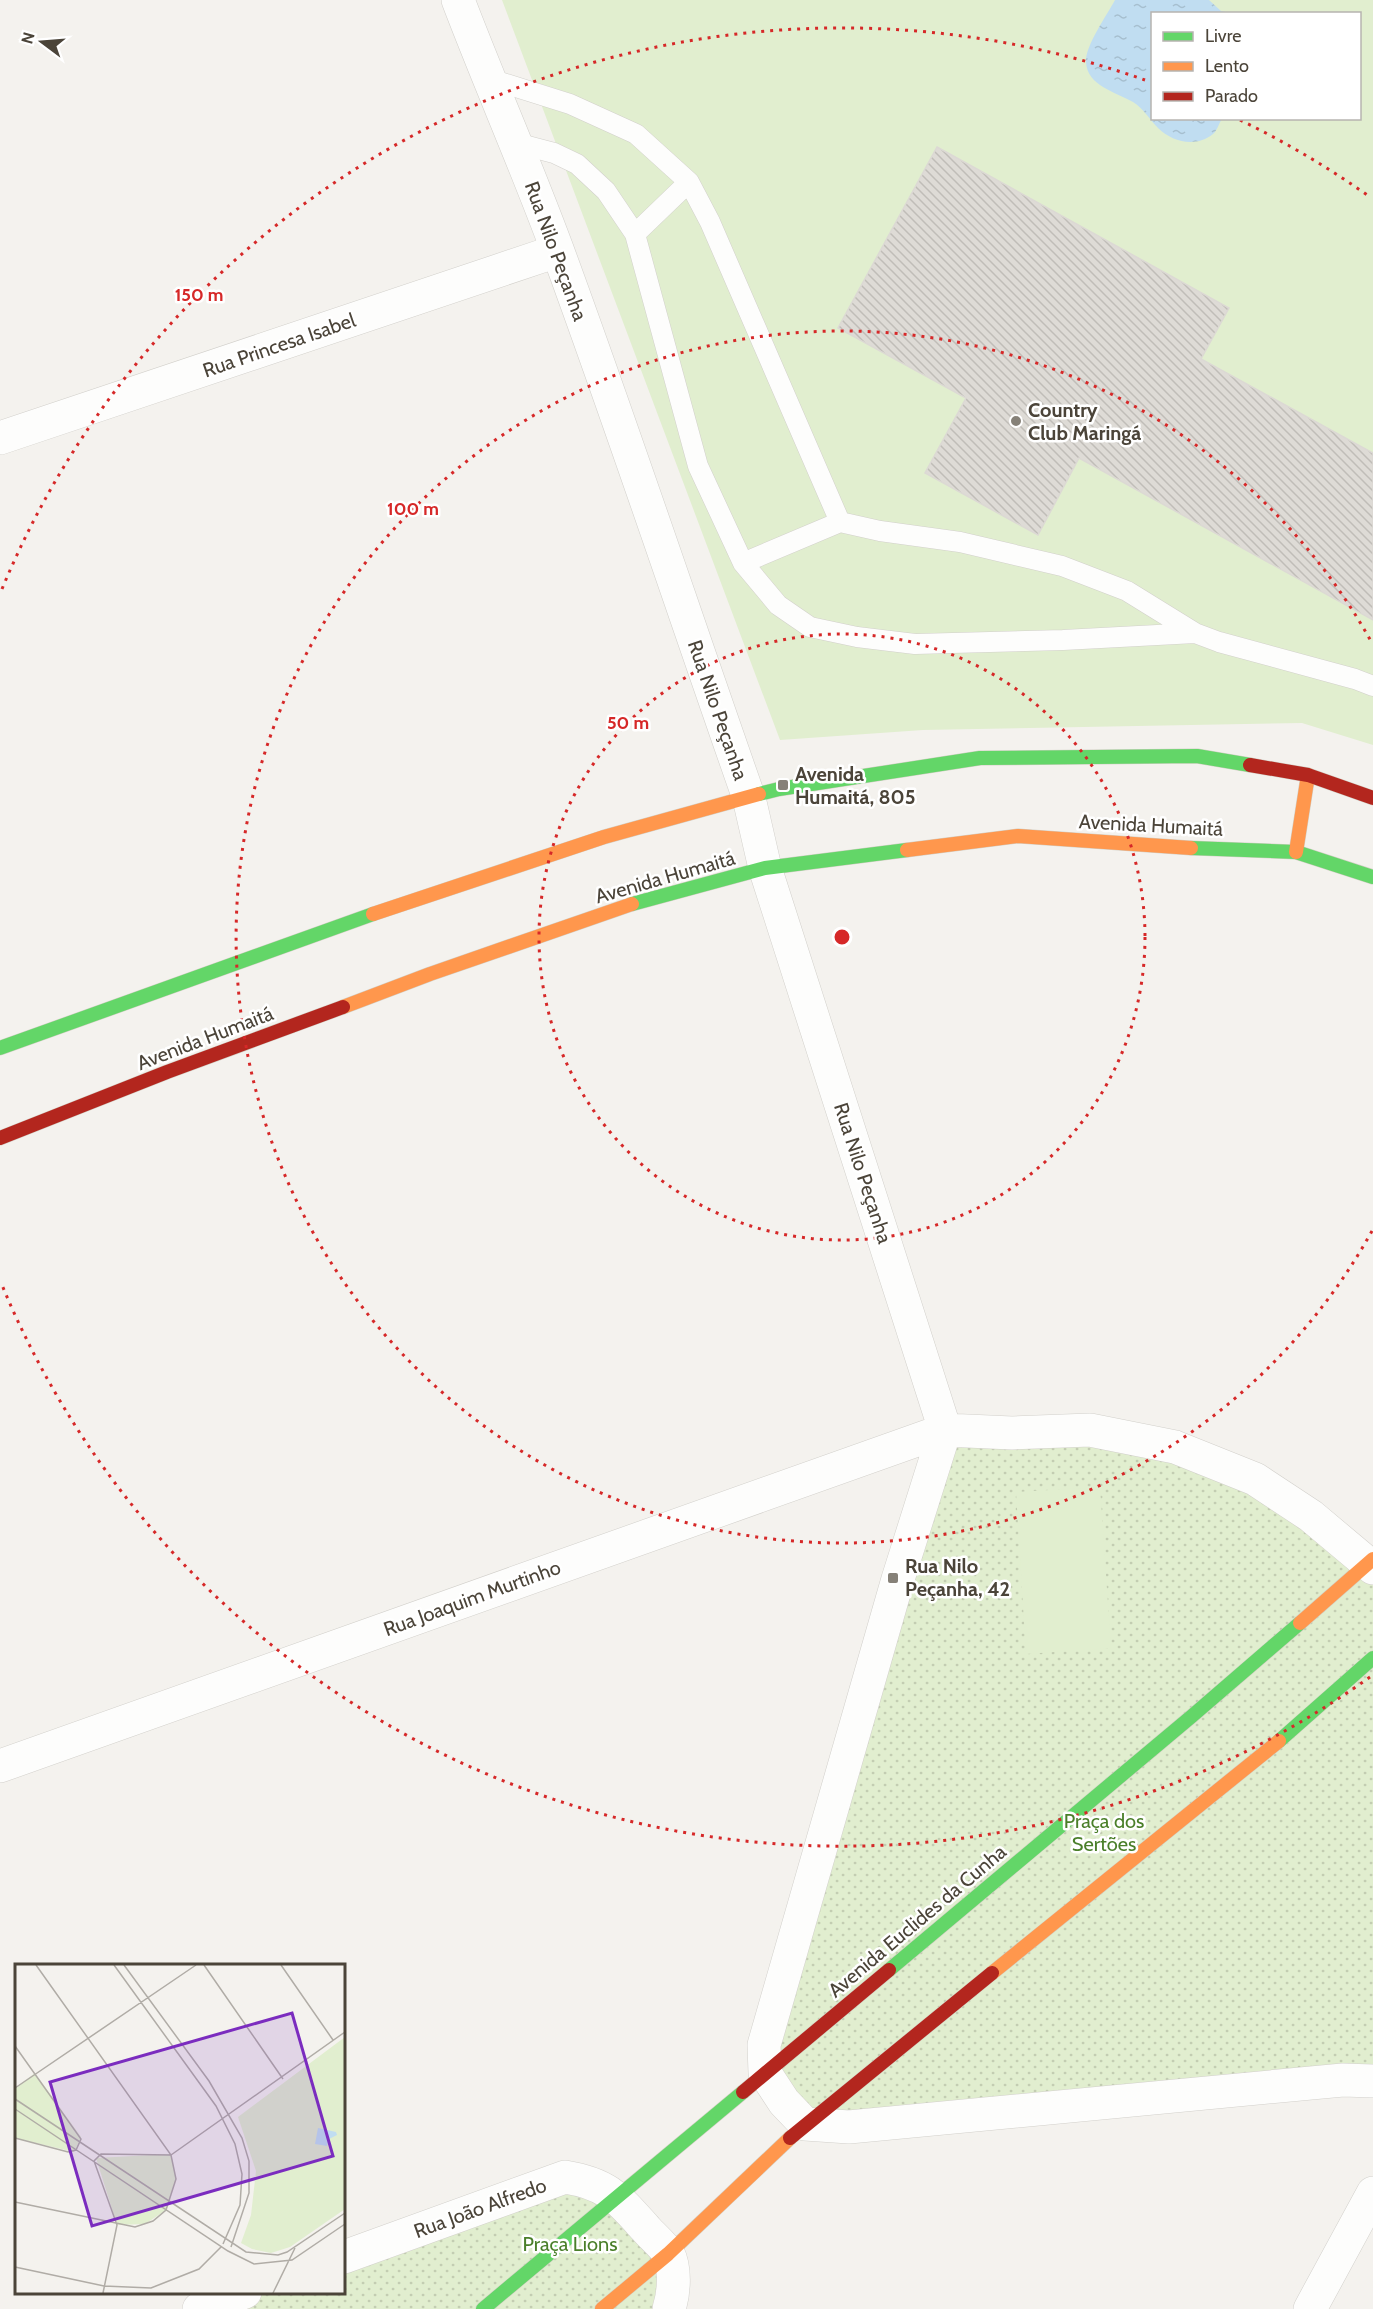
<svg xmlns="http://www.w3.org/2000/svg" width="1373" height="2309" font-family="Cabin,sans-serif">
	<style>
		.park { fill: url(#park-dots) }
		.pitch { fill: #e1eecf; fill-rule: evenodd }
		.water { fill: url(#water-ripples) }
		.building { fill: url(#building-back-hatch); stroke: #dcd9d4; stroke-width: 1.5 }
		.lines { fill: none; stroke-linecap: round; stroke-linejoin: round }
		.lane-casing { stroke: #d2d0cb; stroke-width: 21 }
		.street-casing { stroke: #d2d0cb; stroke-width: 34 }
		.fast-casing { stroke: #d3cfc5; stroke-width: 15 }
		.slow-casing { stroke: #d3cfc5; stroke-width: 15 }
		.jam-casing { stroke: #d3cfc5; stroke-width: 15 }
		.lane { stroke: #fdfdfc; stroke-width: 20 }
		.street { stroke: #fdfdfc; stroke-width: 33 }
		.fast { stroke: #63d668; stroke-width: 14 }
		.slow { stroke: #ff974d; stroke-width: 14 }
		.jam { stroke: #b3261e; stroke-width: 14 }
		.ring { fill: none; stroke: #d62828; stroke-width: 3; stroke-dasharray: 3 6 }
		.poi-dot { fill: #868178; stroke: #fff; stroke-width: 2 }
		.labels { text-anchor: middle; stroke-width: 5; stroke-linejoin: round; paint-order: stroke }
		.street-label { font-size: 20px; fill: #4b4439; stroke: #fff }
		.poi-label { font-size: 20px; font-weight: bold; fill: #4b4439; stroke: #fff; text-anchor: start }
		.park-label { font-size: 20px; fill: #4a7f2a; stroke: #fff }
		.inset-road { fill: none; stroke: #b0aca6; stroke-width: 1.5 }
		.view { fill: #7b2cbf; fill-opacity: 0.15; stroke: #7b2cbf; stroke-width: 3 }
		.inset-edge { fill: none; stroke: #4b4439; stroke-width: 3 }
		.centre { fill: #d62828; stroke: #fff; stroke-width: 3 }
		.ring-label { font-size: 18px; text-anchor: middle; font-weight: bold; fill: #d62828; stroke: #fff; stroke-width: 5; stroke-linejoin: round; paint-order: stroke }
	</style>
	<defs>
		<pattern id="park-dots" width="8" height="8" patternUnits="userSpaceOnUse" patternTransform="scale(1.5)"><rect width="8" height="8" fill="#e1eecf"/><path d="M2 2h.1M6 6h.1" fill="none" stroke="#c3cdb2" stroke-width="1.8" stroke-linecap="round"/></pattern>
		<pattern id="water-ripples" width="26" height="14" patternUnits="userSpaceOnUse" patternTransform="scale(1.5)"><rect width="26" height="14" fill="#c0ddf1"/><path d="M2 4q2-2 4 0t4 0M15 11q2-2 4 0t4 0" fill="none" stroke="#a6bfcf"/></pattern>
		<pattern id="building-back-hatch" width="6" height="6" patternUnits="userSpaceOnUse" patternTransform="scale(1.5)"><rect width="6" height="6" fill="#dedbd6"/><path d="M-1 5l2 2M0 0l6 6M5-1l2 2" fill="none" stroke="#c0bdb8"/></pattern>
	</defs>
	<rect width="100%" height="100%" fill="#f4f2ee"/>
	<!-- park -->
	<path class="park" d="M 943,1424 L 1175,1447 L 1373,1568 L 1373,2081 L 805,2124 L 765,2073 Z
		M 565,2177 L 668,2254 L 669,2309 L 199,2309 L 245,2293 L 344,2292 L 344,2257 Z"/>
	<!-- pitch -->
	<path class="pitch" d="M 502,0 L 1373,0 L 1373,745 L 1302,723 L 923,730 L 780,740 ZM 1152,14 L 1360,14 L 1360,118 L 1152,118 Z
		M 1100,1487 L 1111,1648 L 1026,1654 L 1016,1492 Z"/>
	<!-- water -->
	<path class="water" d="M 1115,0 L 1209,0 L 1221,11 L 1230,13 L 1152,14 L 1152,118 L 1222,119 C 1219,123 1217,131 1213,134 C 1196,148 1172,142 1158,128 C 1150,120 1143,108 1133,102 C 1116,92 1087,86 1086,62 C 1085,46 1107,15 1115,0 Z"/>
	<!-- building -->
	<path class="building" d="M 937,147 L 1229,308 L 1201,359 L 1373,453 L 1373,620 L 1079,458 L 1038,535 L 925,473 L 966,398 L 838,328 Z"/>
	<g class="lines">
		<!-- lane casing -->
		<g class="lane-casing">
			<path id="lane" d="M 487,78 L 570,104 L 636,134 L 689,182 L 710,222 L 840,522 L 880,531 L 960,542 L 1062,566 L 1127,591 L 1195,633
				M 516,143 L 554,153 L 577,164 L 606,191 L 635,234 L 698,466 L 743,563 L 778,605 L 810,627 L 857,637 L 915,644 L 1063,640 L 1195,633 L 1219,642 L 1355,679 L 1373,686
				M 635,234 L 689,182
				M 743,563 L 840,522"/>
		</g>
		<!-- street casing -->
		<g class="street-casing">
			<path id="street" d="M 458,0 C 490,84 526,165 557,249 C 624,431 685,616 749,798 L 765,868 L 945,1430
				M 0,438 L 557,251
				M 945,1430 L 898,1579 L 764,2045 L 765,2073 L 784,2102 L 805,2124 L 849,2127 L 1343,2080 L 1373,2081
				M 0,1766 L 945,1430 L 1012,1433 L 1090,1430 L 1175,1447 L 1255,1479 L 1311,1516 L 1373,1568
				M 344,2257 L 565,2177 C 608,2184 618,2198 646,2229 C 652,2236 663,2245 668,2253 C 676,2269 674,2293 669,2309
				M 199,2309 L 245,2292
				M 1310,2309 L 1373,2193"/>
		</g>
		<!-- fast casing -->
		<g class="fast-casing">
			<path id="fast" d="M 759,794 L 779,789 L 980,758 L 1197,756 L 1250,765
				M 1191,848 L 1296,852 L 1373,877
				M 632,904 L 765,868 L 907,850
				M 0,1048 L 373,914
				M 1279,1741 L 1373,1658
				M 889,1970 L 1192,1716 L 1300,1623
				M 483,2309 L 743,2092"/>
		</g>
		<!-- slow casing -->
		<g class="slow-casing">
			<path id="slow" d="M 907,850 L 1018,836 L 1191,848
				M 1296,852 L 1308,775
				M 373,914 L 604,837 L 759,794
				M 343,1007 L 430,974 L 632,904
				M 1300,1623 L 1373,1559
				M 992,1973 L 1279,1741
				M 602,2309 L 668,2254 L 790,2138"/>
		</g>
		<!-- jam casing -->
		<g class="jam-casing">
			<path id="jam" d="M 1250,765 L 1308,775 L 1373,798
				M 0,1138 L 167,1072 L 343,1007
				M 743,2092 L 889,1970
				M 790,2138 L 992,1973"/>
		</g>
		<!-- lane -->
		<use href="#lane" class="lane"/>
		<!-- street -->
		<use href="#street" class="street"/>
		<!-- fast -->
		<use href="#fast" class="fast"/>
		<!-- slow -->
		<use href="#slow" class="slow"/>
		<!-- jam -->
		<use href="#jam" class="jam"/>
	</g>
	<!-- distance rings -->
	<g class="ring">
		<circle cx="842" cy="937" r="303"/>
		<path d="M1372 1231A606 606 0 1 1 1372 643"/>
		<path d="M1370 1677A909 909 0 0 1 2 1285M2 589A909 909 0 0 1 1145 80M1240 120A909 909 0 0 1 1370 197"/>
	</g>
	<!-- markers -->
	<g class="poi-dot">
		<circle cx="1016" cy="421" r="6"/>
		<rect x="777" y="779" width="12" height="12" rx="3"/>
		<rect x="887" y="1572" width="12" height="12" rx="3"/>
	</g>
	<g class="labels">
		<!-- street labels -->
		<g class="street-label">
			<text transform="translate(556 251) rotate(70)" y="7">Rua Nilo Peçanha</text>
			<text transform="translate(279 345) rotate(-19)" y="7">Rua Princesa Isabel</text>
			<text transform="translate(718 710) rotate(71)" y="7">Rua Nilo Peçanha</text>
			<text transform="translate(1151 825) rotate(3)" y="7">Avenida Humaitá</text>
			<text transform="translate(665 877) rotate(-16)" y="7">Avenida Humaitá</text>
			<text transform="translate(205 1038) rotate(-21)" y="7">Avenida Humaitá</text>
			<text transform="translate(863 1173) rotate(72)" y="7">Rua Nilo Peçanha</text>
			<text transform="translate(472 1598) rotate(-20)" y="7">Rua Joaquim Murtinho</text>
			<text transform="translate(917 1921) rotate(-40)" y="7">Avenida Euclides da Cunha</text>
			<text transform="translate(480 2208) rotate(-20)" y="7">Rua João Alfredo</text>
		</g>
		<!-- poi labels -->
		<g class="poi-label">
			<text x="1028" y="417">Country<tspan x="1028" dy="23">Club Maringá</tspan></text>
			<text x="795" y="781">Avenida<tspan x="795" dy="23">Humaitá, 805</tspan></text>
			<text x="905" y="1573">Rua Nilo<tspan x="905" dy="23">Peçanha, 42</tspan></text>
		</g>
		<!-- park labels -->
		<g class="park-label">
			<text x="1104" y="1828">Praça dos<tspan x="1104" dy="23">Sertões</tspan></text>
			<text x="570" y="2251">Praça Lions</text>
		</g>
	</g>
	<!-- overview -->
	<g transform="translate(15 1964)">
		<rect width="330" height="330" fill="#f4f2ee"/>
		<path d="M 20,109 L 66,173 L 59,188 L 0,174 L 0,124 ZM 156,190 L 161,215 L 151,246 L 130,260 L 102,261 L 81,194 Z" fill="#e1eecf"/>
		<path d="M 330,73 L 330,245 L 275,283 L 256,289 L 237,285 L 226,279 L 236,251 L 241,207 L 223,153 Z" fill="#e1eecf"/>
		<path d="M 303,164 L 321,168 L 322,171 L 314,175 L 312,182 L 300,180 Z" fill="#c0ddf1"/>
		<path class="inset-road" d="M 99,1 L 201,142 L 220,180 L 227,210 L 225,241 L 208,280M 109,1 L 194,117 L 227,174 L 234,197 L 234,229 L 216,283M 189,1 L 268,115M 266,1 L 318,76M 0,82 L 66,175 L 61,186 L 53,188 L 0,174M 0,124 L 181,1M 0,135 L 231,288 L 263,291 L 272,288 L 330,249M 0,145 L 213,287 L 239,300 L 277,296 L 330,260M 156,191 L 330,68M 0,238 L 120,263 L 138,257 L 151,246 L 161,215 L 156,191 L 21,1M 0,303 L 89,322 L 136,324 L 184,305 L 206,283M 88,329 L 102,261 L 79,197 L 86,190 L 156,191M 258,329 L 280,284"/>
		<path class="view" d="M 277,49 L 318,192 L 77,262 L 35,118 Z"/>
		<rect width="330" height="330" class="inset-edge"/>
	</g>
	<circle cx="842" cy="937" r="9" class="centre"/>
	<g class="ring-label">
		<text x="199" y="301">150 m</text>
		<text x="413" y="515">100 m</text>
		<text x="628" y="729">50 m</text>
	</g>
	<!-- legend -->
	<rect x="1151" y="12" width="210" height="108" fill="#ffffff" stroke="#b7b4b0" stroke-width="1.5"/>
	<rect x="1163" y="32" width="30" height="9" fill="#63d668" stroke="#b7b4b0" stroke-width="1.5"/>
	<text x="1205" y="42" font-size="18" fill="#4b4439">Livre</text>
	<rect x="1163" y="62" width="30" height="9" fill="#ff974d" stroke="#b7b4b0" stroke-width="1.5"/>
	<text x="1205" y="72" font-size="18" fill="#4b4439">Lento</text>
	<rect x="1163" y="92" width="30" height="9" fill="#b3261e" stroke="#b7b4b0" stroke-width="1.5"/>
	<text x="1205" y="102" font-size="18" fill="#4b4439">Parado</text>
	<!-- north arrow -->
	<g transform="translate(42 42) rotate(286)" stroke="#ffffff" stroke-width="4.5" paint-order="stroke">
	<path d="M0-4.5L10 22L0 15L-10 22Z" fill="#4b4439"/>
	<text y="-9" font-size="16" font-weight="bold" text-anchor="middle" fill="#4b4439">N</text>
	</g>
</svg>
